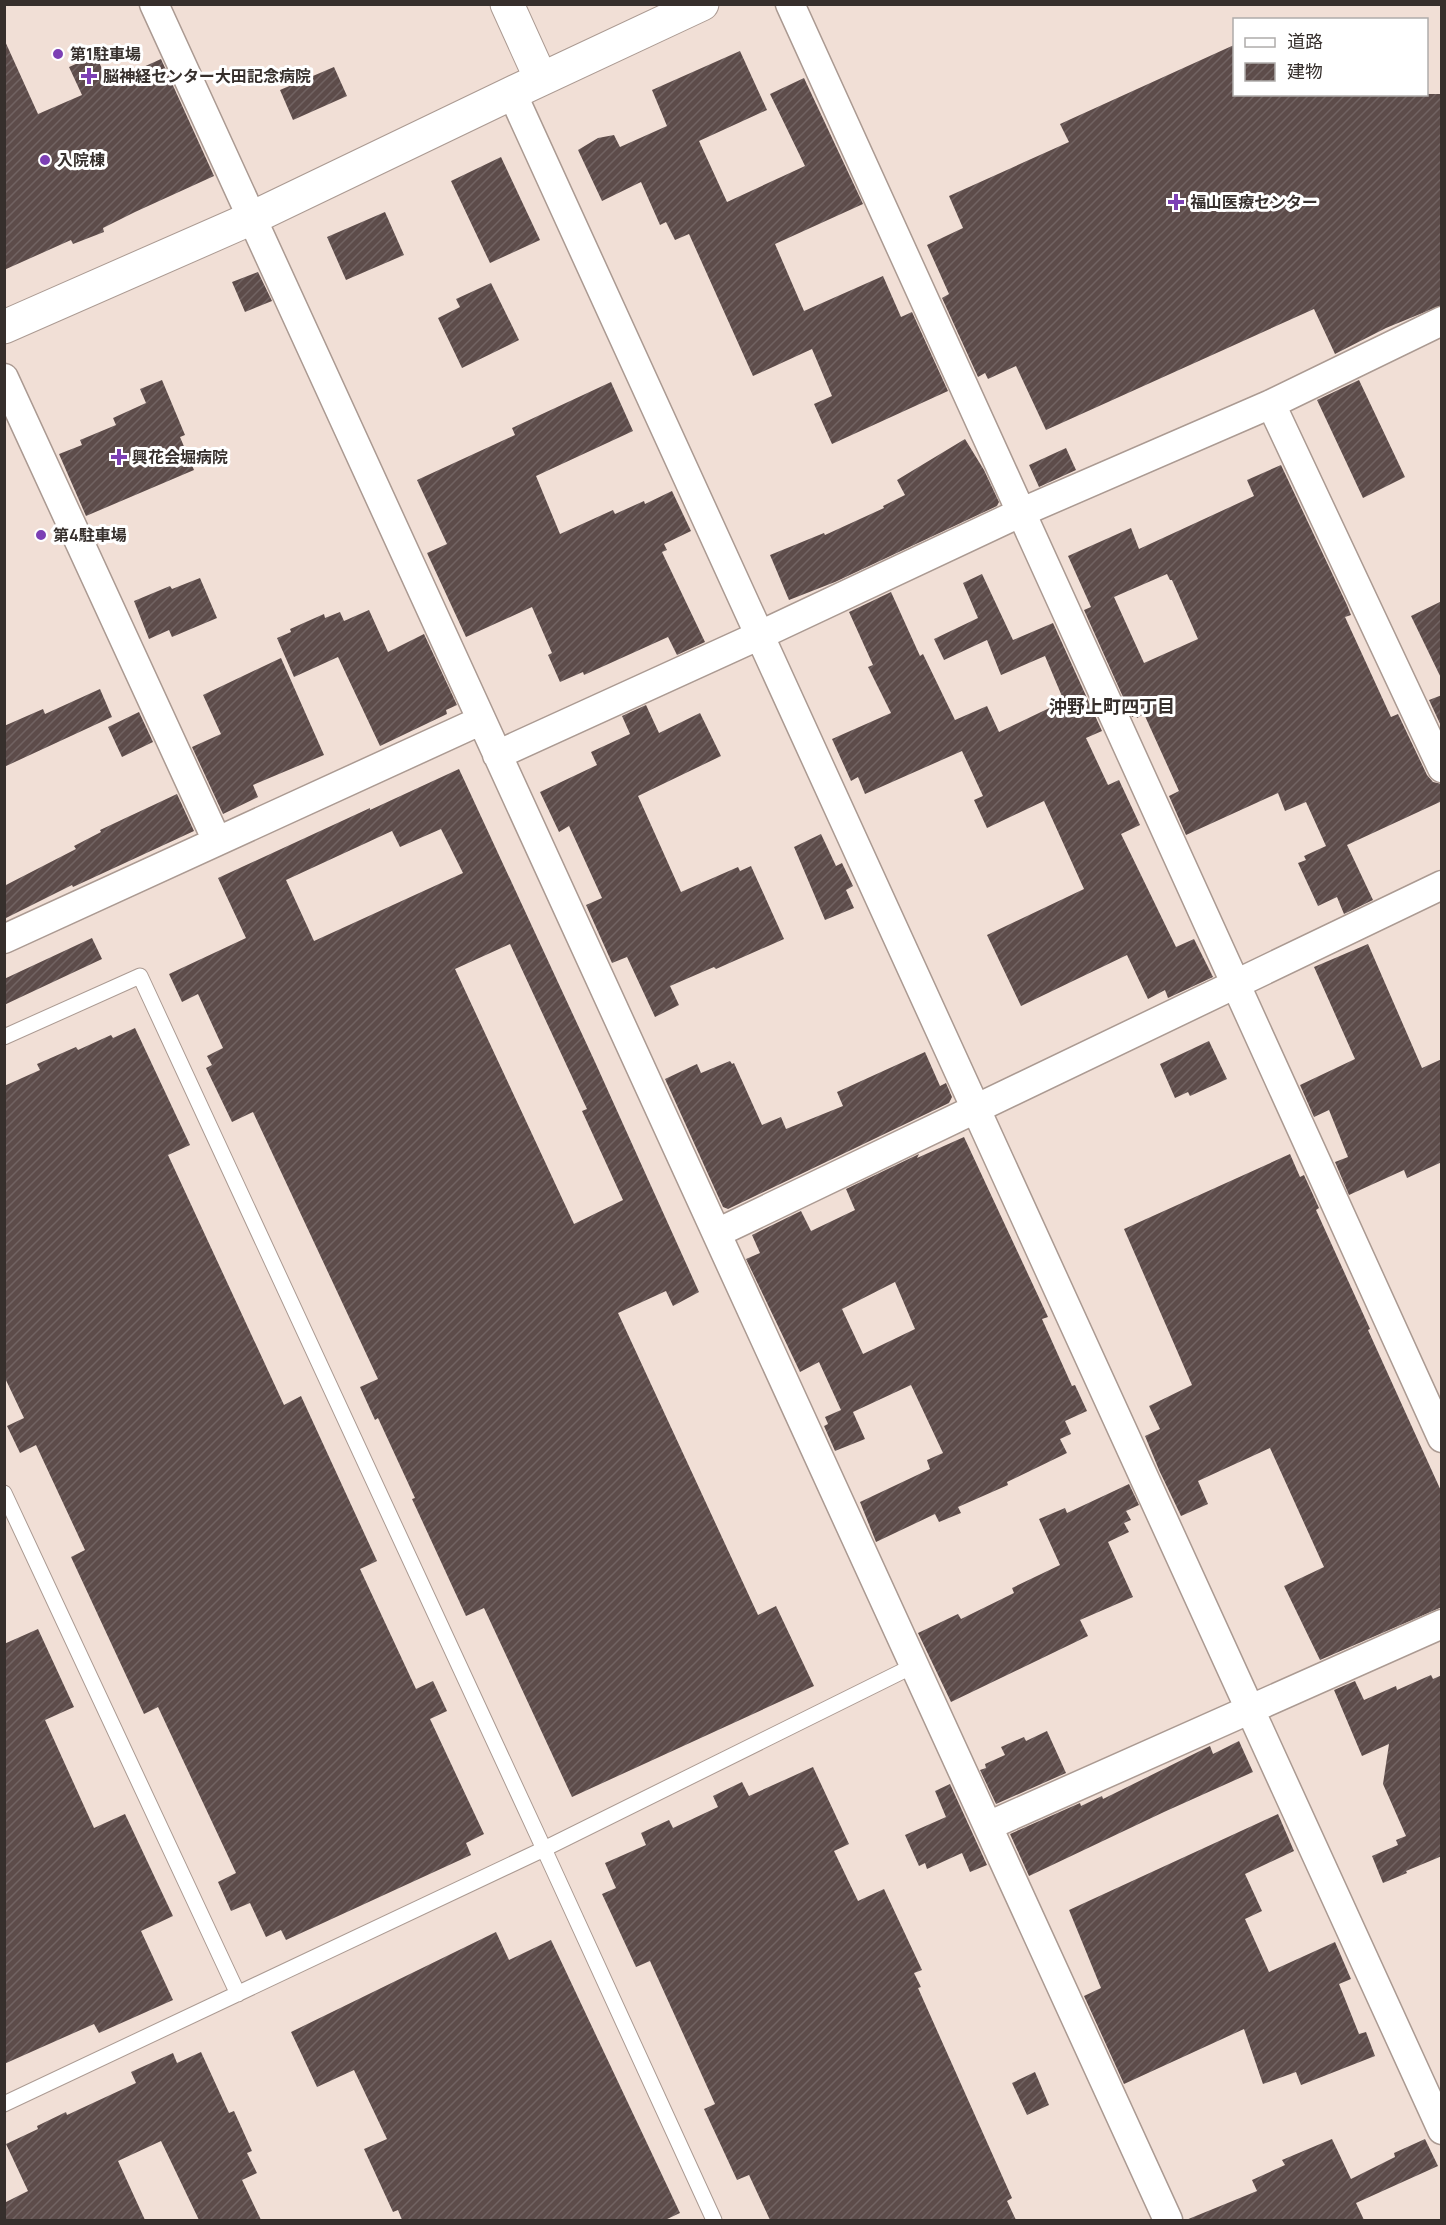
<svg xmlns="http://www.w3.org/2000/svg" width="1446" height="2225" font-family="Manrope,'Noto Sans JP',sans-serif">
	<style>
		.building { fill: url(#building-hatch); fill-rule: evenodd }
		.lines { fill: none; stroke-linecap: round; stroke-linejoin: round }
		.service-casing { stroke: #ab9a92; stroke-width: 17 }
		.minor-casing { stroke: #ab9a92; stroke-width: 31 }
		.tertiary-casing { stroke: #ab9a92; stroke-width: 35 }
		.service { stroke: #fff; stroke-width: 15 }
		.minor { stroke: #fff; stroke-width: 28 }
		.tertiary { stroke: #fff; stroke-width: 33 }
		.poi-dot { fill: #7c3fb4; stroke: #fff; stroke-width: 2 }
		.labels { text-anchor: middle; stroke-width: 6; stroke-linejoin: round; paint-order: stroke }
		.poi-label { font-size: 16px; font-weight: bold; fill: #362f2c; stroke: #fff; text-anchor: start }
		.neighbourhood-label { font-size: 18px; font-weight: bold; fill: #362f2c; stroke: #fff }
	</style>
	<defs>
		<pattern id="building-hatch" width="6" height="6" patternUnits="userSpaceOnUse" patternTransform="scale(1.5)"><rect width="6" height="6" fill="#5d4c4a"/><path d="M-1 1l2-2M0 6l6-6M5 7l2-2" fill="none" stroke="#716362"/></pattern>
	</defs>
	<rect width="100%" height="100%" fill="#f1dfd6"/>
	<!-- building -->
	<path class="building" d="M 4,39 L 38,114 L 82,95 L 69,67 L 96,55 L 108,83 L 161,59 L 214,176 L 135,212 L 103,228 L 104,232 L 73,244 L 71,240 L 4,270 Z
		M 1234,45 L 1234,94 L 1442,94 L 1442,305 L 1386,328 L 1335,354 L 1314,309 L 1046,430 L 1016,366 L 988,379 L 985,373 L 978,377 L 942,298 L 949,294 L 927,245 L 963,228 L 949,196 L 1069,142 L 1060,124 Z
		M 740,51 L 767,110 L 699,141 L 727,202 L 805,166 L 770,94 L 804,78 L 863,204 L 775,244 L 804,311 L 883,276 L 901,317 L 912,312 L 948,391 L 832,444 L 814,404 L 832,396 L 812,349 L 753,376 L 689,234 L 675,240 L 666,222 L 660,225 L 641,182 L 602,201 L 578,150 L 598,138 L 614,135 L 620,147 L 667,126 L 652,90 Z
		M 334,67 L 347,96 L 293,120 L 280,90 Z
		M 501,157 L 540,240 L 490,263 L 451,181 Z
		M 385,212 L 404,255 L 346,280 L 327,237 Z
		M 258,272 L 272,301 L 245,312 L 232,282 Z
		M 491,283 L 519,340 L 462,368 L 438,318 L 460,307 L 456,299 Z
		M 162,380 L 185,435 L 180,437 L 194,470 L 86,516 L 59,454 L 82,445 L 80,440 L 116,425 L 113,418 L 146,403 L 140,389 Z
		M 1359,380 L 1405,477 L 1363,498 L 1317,400 Z
		M 611,382 L 633,431 L 536,476 L 560,534 L 613,510 L 615,514 L 644,501 L 645,504 L 672,491 L 691,531 L 664,544 L 667,550 L 662,552 L 705,642 L 677,655 L 668,637 L 584,675 L 583,672 L 560,682 L 548,655 L 552,653 L 532,607 L 466,637 L 427,553 L 447,544 L 417,480 L 515,435 L 512,428 Z
		M 965,439 L 984,470 L 999,502 L 997,506 L 835,582 L 789,600 L 770,555 L 824,533 L 825,535 L 884,508 L 883,506 L 905,495 L 897,480 Z
		M 1066,448 L 1076,470 L 1039,487 L 1029,465 Z
		M 1281,465 L 1347,605 L 1351,615 L 1345,617 L 1391,717 L 1398,714 L 1427,775 L 1433,782 L 1442,784 L 1442,801 L 1347,845 L 1373,900 L 1344,914 L 1337,897 L 1318,906 L 1298,863 L 1306,860 L 1304,856 L 1326,846 L 1306,802 L 1285,811 L 1278,793 L 1186,835 L 1169,796 L 1179,791 L 1144,714 L 1137,718 L 1136,715 L 1132,717 L 1084,610 L 1091,607 L 1068,556 L 1131,528 L 1139,549 L 1254,496 L 1247,480 ZM 1167,574 L 1170,580 L 1172,580 L 1198,639 L 1144,663 L 1114,597 Z
		M 982,574 L 1013,640 L 1053,623 L 1102,731 L 1086,738 L 1108,785 L 1119,780 L 1140,825 L 1121,834 L 1176,947 L 1194,939 L 1213,977 L 1168,998 L 1165,990 L 1148,999 L 1127,955 L 1021,1006 L 987,935 L 1084,889 L 1044,801 L 987,828 L 974,800 L 983,796 L 962,751 L 865,794 L 858,777 L 851,781 L 832,739 L 891,713 L 868,667 L 873,665 L 849,612 L 891,592 L 920,656 L 923,654 L 955,720 L 987,706 L 999,732 L 1064,701 L 1045,656 L 1001,675 L 987,640 L 944,660 L 934,639 L 978,618 L 963,583 Z
		M 200,578 L 217,618 L 172,637 L 169,630 L 149,639 L 134,601 L 170,586 L 172,589 Z
		M 1442,601 L 1442,680 L 1411,616 Z
		M 369,610 L 388,652 L 424,634 L 457,705 L 446,710 L 447,714 L 380,746 L 338,657 L 294,677 L 277,638 L 291,632 L 290,629 L 324,614 L 325,618 L 340,612 L 344,621 Z
		M 281,658 L 324,755 L 253,785 L 258,797 L 223,814 L 192,747 L 221,734 L 203,695 Z
		M 100,689 L 112,717 L 4,767 L 4,726 L 43,709 L 45,714 Z
		M 1442,695 L 1442,728 L 1429,700 Z
		M 646,705 L 659,733 L 700,713 L 721,756 L 638,796 L 681,892 L 738,867 L 740,871 L 751,866 L 784,939 L 716,969 L 714,967 L 670,986 L 679,1005 L 655,1017 L 627,957 L 612,963 L 586,905 L 602,898 L 569,826 L 559,832 L 540,792 L 597,765 L 591,752 L 630,734 L 622,716 Z
		M 139,712 L 153,742 L 122,757 L 108,727 Z
		M 459,769 L 595,1062 L 699,1292 L 673,1306 L 666,1291 L 618,1313 L 758,1615 L 776,1606 L 814,1686 L 572,1797 L 484,1608 L 466,1616 L 412,1499 L 415,1498 L 378,1418 L 375,1420 L 360,1387 L 378,1379 L 253,1112 L 232,1122 L 206,1068 L 212,1065 L 207,1056 L 223,1048 L 198,994 L 182,1002 L 169,974 L 246,938 L 218,878 L 370,808 L 370,810 ZM 441,829 L 463,873 L 314,941 L 286,880 L 392,831 L 400,847 ZM 510,944 L 587,1109 L 582,1111 L 623,1200 L 574,1224 L 455,969 Z
		M 177,794 L 194,831 L 73,887 L 72,885 L 4,919 L 4,886 L 76,849 L 74,846 L 101,832 L 100,830 Z
		M 821,834 L 836,866 L 842,863 L 853,886 L 846,890 L 854,908 L 825,920 L 794,847 Z
		M 92,938 L 102,959 L 4,1005 L 4,979 Z
		M 1368,944 L 1422,1068 L 1442,1059 L 1442,1162 L 1407,1178 L 1404,1170 L 1349,1195 L 1335,1162 L 1348,1157 L 1329,1110 L 1314,1117 L 1300,1085 L 1355,1059 L 1314,967 Z
		M 135,1028 L 190,1145 L 168,1155 L 284,1405 L 301,1396 L 377,1561 L 360,1569 L 416,1689 L 433,1681 L 447,1711 L 430,1719 L 484,1834 L 466,1843 L 471,1855 L 286,1940 L 281,1930 L 266,1937 L 250,1903 L 231,1911 L 218,1882 L 236,1873 L 158,1707 L 144,1714 L 71,1557 L 85,1550 L 36,1445 L 20,1453 L 7,1426 L 24,1418 L 4,1376 L 4,1086 L 40,1070 L 37,1064 L 76,1047 L 78,1050 L 111,1035 L 113,1038 Z
		M 1209,1041 L 1227,1079 L 1190,1096 L 1188,1092 L 1175,1098 L 1160,1064 Z
		M 925,1052 L 940,1086 L 946,1083 L 952,1097 L 949,1103 L 728,1209 L 723,1207 L 665,1079 L 697,1064 L 701,1073 L 730,1061 L 732,1064 L 734,1063 L 762,1125 L 781,1117 L 786,1129 L 843,1106 L 837,1092 Z
		M 964,1137 L 1048,1317 L 1042,1319 L 1072,1386 L 1075,1385 L 1087,1411 L 1065,1421 L 1071,1434 L 1060,1439 L 1067,1453 L 1007,1482 L 1008,1485 L 958,1507 L 961,1513 L 939,1522 L 935,1514 L 876,1542 L 860,1502 L 930,1469 L 927,1460 L 943,1453 L 911,1385 L 853,1412 L 865,1439 L 835,1451 L 824,1426 L 828,1424 L 825,1417 L 841,1410 L 819,1362 L 800,1372 L 746,1259 L 760,1253 L 752,1235 L 801,1211 L 811,1231 L 855,1210 L 846,1189 L 919,1154 L 917,1158 ZM 895,1282 L 915,1329 L 863,1354 L 842,1309 Z
		M 1290,1154 L 1300,1177 L 1304,1175 L 1319,1208 L 1316,1210 L 1370,1329 L 1368,1330 L 1442,1493 L 1442,1607 L 1320,1660 L 1284,1586 L 1324,1567 L 1270,1448 L 1198,1481 L 1208,1504 L 1181,1516 L 1159,1470 L 1145,1436 L 1160,1429 L 1149,1406 L 1192,1385 L 1124,1229 Z
		M 1129,1484 L 1139,1505 L 1126,1511 L 1131,1520 L 1124,1523 L 1129,1532 L 1108,1542 L 1133,1597 L 1080,1620 L 1088,1636 L 951,1702 L 918,1633 L 958,1614 L 961,1619 L 1014,1593 L 1012,1588 L 1060,1565 L 1039,1519 L 1065,1508 L 1067,1513 Z
		M 38,1629 L 74,1707 L 45,1720 L 94,1828 L 125,1814 L 173,1916 L 141,1931 L 173,2000 L 99,2033 L 94,2024 L 4,2064 L 4,1644 Z
		M 1431,1675 L 1433,1679 L 1442,1675 L 1442,1856 L 1406,1871 L 1407,1873 L 1383,1883 L 1372,1856 L 1398,1845 L 1396,1840 L 1406,1836 L 1383,1784 L 1389,1744 L 1362,1756 L 1334,1690 L 1355,1681 L 1364,1700 L 1396,1686 L 1397,1690 Z
		M 1047,1731 L 1066,1773 L 996,1804 L 980,1770 L 986,1768 L 985,1764 L 1005,1755 L 1001,1747 L 1024,1737 L 1026,1741 Z
		M 1239,1741 L 1253,1772 L 1164,1812 L 1029,1876 L 1010,1834 L 1080,1803 L 1081,1806 L 1102,1796 L 1103,1799 L 1210,1746 L 1213,1754 Z
		M 813,1767 L 849,1844 L 834,1851 L 858,1901 L 884,1889 L 922,1970 L 914,1973 L 921,1987 L 918,1988 L 1012,2198 L 1007,2201 L 1016,2220 L 770,2220 L 749,2175 L 737,2180 L 704,2109 L 715,2104 L 650,1961 L 636,1967 L 602,1894 L 616,1888 L 605,1863 L 646,1845 L 641,1833 L 669,1820 L 673,1828 L 718,1807 L 713,1796 L 742,1782 L 749,1796 Z
		M 950,1784 L 987,1865 L 970,1872 L 962,1853 L 927,1869 L 925,1863 L 919,1866 L 905,1835 L 946,1817 L 935,1791 Z
		M 1278,1814 L 1294,1851 L 1245,1874 L 1262,1911 L 1245,1919 L 1269,1972 L 1335,1942 L 1351,1979 L 1339,1984 L 1359,2034 L 1366,2032 L 1375,2056 L 1301,2085 L 1296,2072 L 1263,2084 L 1244,2029 L 1124,2084 L 1084,1996 L 1101,1988 L 1069,1910 Z
		M 496,1932 L 509,1960 L 551,1940 L 680,2213 L 665,2220 L 402,2220 L 398,2210 L 393,2212 L 364,2149 L 387,2139 L 354,2070 L 317,2087 L 291,2032 Z
		M 201,2052 L 229,2113 L 234,2111 L 252,2151 L 247,2153 L 257,2173 L 242,2180 L 261,2220 L 199,2220 L 161,2141 L 118,2161 L 145,2220 L 4,2220 L 4,2203 L 28,2191 L 6,2144 L 38,2129 L 37,2126 L 66,2112 L 67,2115 L 136,2083 L 131,2072 L 173,2053 L 177,2063 Z
		M 1035,2072 L 1049,2105 L 1027,2115 L 1012,2083 Z
		M 1332,2139 L 1351,2179 L 1395,2157 L 1394,2153 L 1425,2139 L 1438,2166 L 1356,2203 L 1364,2220 L 1186,2220 L 1257,2191 L 1252,2180 L 1285,2165 L 1282,2160 Z"/>
	<g class="lines">
		<!-- service casing -->
		<g class="service-casing">
			<path id="service" d="M 4,1037 L 140,976 L 544,1849 L 714,2220
				M 4,1493 L 238,1994
				M 4,2104 L 544,1849 L 915,1665"/>
		</g>
		<!-- minor casing -->
		<g class="minor-casing">
			<path id="minor" d="M 154,4 L 1168,2220
				M 790,4 L 1442,1438
				M 512,93 L 1442,2130
				M 4,378 L 217,841
				M 1271,404 L 1442,768
				M 497,755 L 758,636 L 1022,512 L 1271,404 L 1442,321
				M 4,939 L 480,721
				M 717,1233 L 1442,885
				M 988,1826 L 1442,1624"/>
		</g>
		<!-- tertiary casing -->
		<g class="tertiary-casing">
			<path id="tertiary" d="M 507,4 L 541,79
				M 4,327 L 252,218 L 512,93 L 702,4"/>
		</g>
		<!-- service -->
		<use href="#service" class="service"/>
		<!-- minor -->
		<use href="#minor" class="minor"/>
		<!-- tertiary -->
		<use href="#tertiary" class="tertiary"/>
	</g>
	<!-- markers -->
	<g class="poi-dot">
		<circle cx="58" cy="54" r="6"/>
		<path d="M86 67h6v6h6v6h-6v6h-6v-6h-6v-6h6z"/>
		<circle cx="45" cy="160" r="6"/>
		<path d="M1173 193h6v6h6v6h-6v6h-6v-6h-6v-6h6z"/>
		<path d="M116 448h6v6h6v6h-6v6h-6v-6h-6v-6h6z"/>
		<circle cx="41" cy="535" r="6"/>
	</g>
	<g class="labels">
		<!-- poi labels -->
		<g class="poi-label">
			<text x="70" y="60">第1駐車場</text>
			<text x="103" y="82">脳神経センター大田記念病院</text>
			<text x="57" y="166">入院棟</text>
			<text x="1190" y="208">福山医療センター</text>
			<text x="132" y="463">興花会堀病院</text>
			<text x="53" y="541">第4駐車場</text>
		</g>
		<!-- neighbourhood labels -->
		<g class="neighbourhood-label">
			<text x="1112" y="713">沖野上町四丁目</text>
		</g>
	</g>
	<!-- border -->
	<rect width="1446" height="2225" fill="none" stroke="#362f2c" stroke-width="12"/>
	<!-- legend -->
	<rect x="1233" y="18" width="195" height="78" fill="#ffffff" stroke="#afacab" stroke-width="1.5"/>
	<rect x="1245" y="38" width="30" height="9" fill="#ffffff" stroke="#afacab" stroke-width="1.5"/>
	<text x="1287" y="48" font-size="18" fill="#362f2c">道路</text>
	<rect x="1245" y="63" width="30" height="18" fill="url(#building-hatch)" stroke="#afacab" stroke-width="1.5"/>
	<text x="1287" y="78" font-size="18" fill="#362f2c">建物</text>
</svg>
